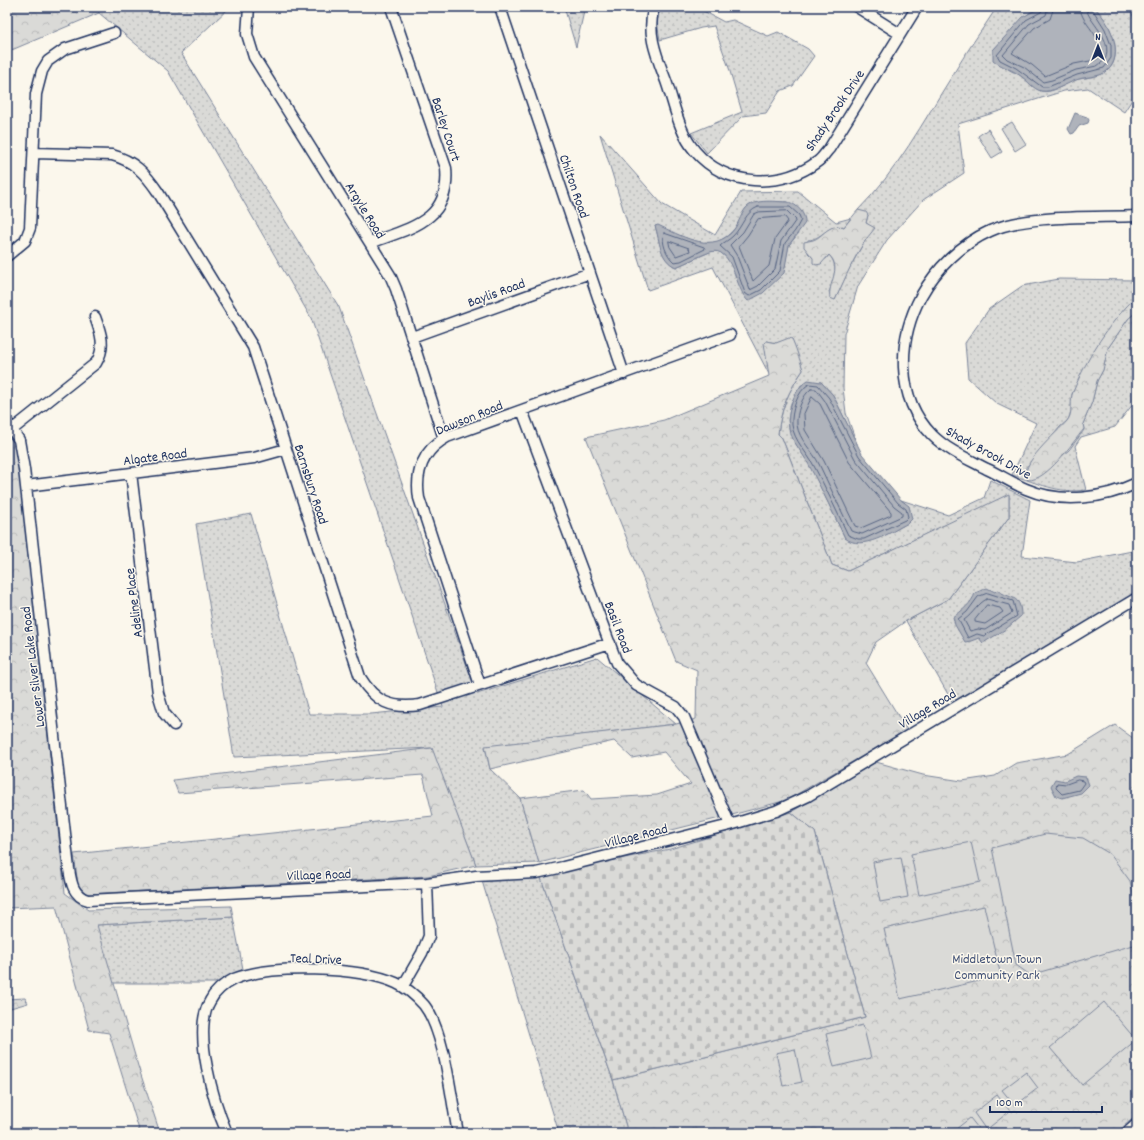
<svg xmlns="http://www.w3.org/2000/svg" width="1144" height="1140" font-family="Dekko,sans-serif">
	<style>
		.grass { fill: url(#grass-dots); stroke: #7a849a; fill-rule: evenodd }
		.forest { fill: url(#forest-crowns); stroke: #7a849a }
		.cemetery { fill: url(#cemetery-stones); stroke: #7a849a }
		.pitch { fill: #dadad7; stroke: #7a849a }
		.water { fill: #afb3bb; stroke: #747e96 }
		.lines { fill: none; stroke-linecap: round; stroke-linejoin: round }
		.shore { stroke: #566483; stroke-width: 1 }
		.minor-casing { stroke: #1b2f5e; stroke-width: 13 }
		.major-casing { stroke: #1b2f5e; stroke-width: 16 }
		.minor { stroke: #fbf7ec; stroke-width: 10 }
		.major { stroke: #fbf7ec; stroke-width: 13 }
		.labels { text-anchor: middle; stroke-width: 3; stroke-linejoin: round; paint-order: stroke }
		.street-label { font-size: 14px; fill: #1b2f5e; stroke: #fbf7ec }
		.park-label { font-size: 14px; fill: #415176; stroke: #fbf7ec }
	</style>
	<defs>
		<pattern id="grass-dots" width="8" height="8" patternUnits="userSpaceOnUse"><rect width="8" height="8" fill="#dadad7"/><path d="M2 2h.1M6 6h.1" fill="none" stroke="#babbbb" stroke-width="1.8" stroke-linecap="round"/></pattern>
		<pattern id="forest-crowns" width="20" height="18" patternUnits="userSpaceOnUse"><rect width="20" height="18" fill="#dadad7"/><path d="M2 6a3 3 0 1 1 6 0M12 15a3 3 0 1 1 6 0" fill="none" stroke="#babbbb"/></pattern>
		<pattern id="cemetery-stones" width="16" height="16" patternUnits="userSpaceOnUse"><rect width="16" height="16" fill="#dadad7"/><path d="M2 7V4a2 2 0 0 1 4 0v3zM10 15v-3a2 2 0 0 1 4 0v3z" fill="#babbbb"/></pattern>
	</defs>
	<rect width="100%" height="100%" fill="#fbf7ec"/>
	<filter id="ink" filterUnits="userSpaceOnUse"><feTurbulence type="fractalNoise" baseFrequency=".025" numOctaves="2"/><feDisplacementMap in="SourceGraphic" scale="8" xChannelSelector="R" yChannelSelector="G"/><feConvolveMatrix kernelMatrix="1 2 1 2 8 2 1 2 1" color-interpolation-filters="sRGB"/></filter>
	<g filter="url(#ink)">
		<!-- grass -->
		<path class="grass" d="M 96,7 L 230,7 L 181,53 L 339,307 L 477,694 L 597,657 L 676,724 L 485,747 L 490,769 L 520,798 L 539,863 L 476,865 L 431,748 L 234,757 L 196,524 L 251,514 L 309,714 L 371,714 L 443,707 L 311,318 L 168,71 L 99,13 Z
			M 564,7 L 585,7 L 576,47 Z
			M 660,7 L 696,7 L 724,22 L 733,20 L 768,36 L 778,32 L 808,49 L 814,56 L 793,86 L 780,91 L 766,113 L 743,116 L 707,153 L 691,133 L 742,112 L 729,68 L 714,26 L 701,28 L 660,40 L 657,22 Z
			M 997,7 L 1041,7 L 1029,13 L 993,50 C 997,56 1002,66 1008,69 C 1012,72 1017,73 1021,76 C 1028,81 1033,88 1041,91 C 1051,94 1064,85 1072,81 C 1083,77 1098,78 1107,71 C 1126,56 1109,18 1093,7 L 1127,7 L 1131,11 L 1137,25 L 1137,92 L 1124,112 L 1088,88 L 1064,91 L 958,124 L 964,173 L 923,200 L 887,240 L 858,286 L 844,334 L 843,388 L 846,413 L 857,444 L 833,395 L 821,382 L 801,385 L 791,403 L 788,420 L 790,435 L 811,467 L 845,538 C 868,546 888,534 908,523 L 905,503 L 901,500 L 948,515 L 984,498 L 990,480 L 1030,500 L 1022,556 L 1077,562 L 1137,550 L 1137,593 L 953,703 L 906,621 L 948,599 L 1009,517 L 1009,495 L 848,571 L 832,565 L 782,438 L 778,434 C 781,408 788,392 803,370 L 792,339 L 776,343 L 766,341 L 766,354 L 770,376 L 713,267 L 648,290 L 600,134 L 662,204 L 715,235 L 741,192 L 798,191 L 836,222 L 851,218 L 844,227 C 828,223 821,240 808,240 L 808,253 L 813,258 L 826,259 L 829,255 C 839,265 834,280 829,292 L 835,300 L 848,271 L 867,237 L 869,225 L 866,223 L 868,215 L 858,210 C 897,171 923,122 952,76 C 966,52 982,30 997,7 ZM 788,202 L 798,234 L 789,245 L 783,273 L 728,259 L 719,251 L 712,251 L 676,267 C 660,260 660,240 655,226 C 671,232 690,242 708,243 C 722,244 735,230 741,219 C 743,216 744,211 746,208 C 755,199 777,202 788,202 Z
			M 1059,279 L 1137,280 L 1137,296 L 1107,331 L 1094,352 L 1072,394 L 1071,412 L 1068,420 L 1060,427 L 1024,470 L 1056,461 L 1069,450 L 1084,430 L 1083,424 L 1092,402 L 1097,381 L 1103,370 L 1108,348 L 1128,319 L 1137,311 L 1137,317 L 1133,321 L 1137,338 L 1137,399 L 1115,427 L 1081,437 L 1075,446 L 1086,490 C 1059,494 1037,483 1012,475 L 1036,423 L 997,404 L 968,378 L 965,343 L 989,309 L 1022,286 Z
			M 541,878 L 613,1080 L 628,1133 L 559,1133 L 482,881 Z
			M 233,917 L 243,969 L 215,983 L 113,983 L 96,925 Z"/>
		<!-- forest -->
		<path class="forest" d="M 7,7 L 96,7 L 99,13 L 7,52 Z
			M 858,210 L 866,212 L 868,215 L 866,223 L 875,228 C 856,250 847,275 835,300 L 830,298 C 827,284 843,268 829,255 L 821,264 L 816,265 L 813,263 L 813,258 L 804,247 L 804,242 C 807,241 810,241 813,240 C 823,237 828,223 844,227 Z
			M 1137,296 L 1137,311 L 1128,319 L 1108,348 L 1103,370 L 1097,381 L 1092,402 L 1083,424 L 1084,429 C 1072,443 1047,481 1028,480 C 1016,466 1058,432 1067,421 C 1074,413 1069,400 1073,392 C 1087,357 1110,321 1137,296 Z
			M 789,338 L 792,339 C 795,345 801,363 803,370 C 788,392 781,408 778,434 L 782,438 L 832,565 L 848,571 L 1009,494 L 1009,517 L 948,599 L 906,621 L 876,642 L 866,663 L 907,730 L 787,800 L 732,815 L 539,863 L 520,798 L 584,790 L 591,799 L 657,795 L 691,784 L 664,752 L 632,758 L 614,741 L 490,769 L 485,746 L 676,724 L 696,719 L 697,670 L 676,661 L 586,437 L 664,420 L 769,376 L 764,343 L 766,341 L 776,343 Z
			M 7,433 L 14,440 L 18,463 L 65,893 L 88,910 L 231,906 L 233,917 L 97,925 L 138,1066 L 160,1133 L 140,1133 L 109,1033 L 89,1030 L 56,906 L 7,908 Z
			M 1115,725 L 1137,741 L 1137,1115 L 1116,1133 L 628,1133 L 613,1080 L 865,1017 L 815,832 L 791,812 L 876,762 L 923,775 L 962,781 L 995,776 L 1016,763 L 1068,754 Z
			M 432,748 L 476,865 L 428,876 L 87,894 L 78,886 L 74,854 L 433,816 L 423,775 L 178,793 L 173,780 Z
			M 25,998 L 28,1003 L 7,1009 L 7,999 Z"/>
		<!-- cemetery -->
		<path class="cemetery" d="M 791,812 L 815,832 L 865,1017 L 613,1080 L 541,878 L 604,862 L 670,849 Z"/>
		<!-- pitch -->
		<path class="pitch" d="M 1012,122 L 1026,144 L 1015,151 L 1001,128 Z
			M 988,129 L 1002,152 L 992,158 L 978,136 Z
			M 1045,834 L 1083,838 L 1110,854 L 1130,881 L 1137,910 L 1137,944 L 1030,975 L 1016,965 L 992,848 Z
			M 971,842 L 980,882 L 919,895 L 911,854 Z
			M 901,857 L 908,897 L 880,902 L 873,862 Z
			M 984,906 L 1001,976 L 900,999 L 884,929 Z
			M 1104,1002 L 1136,1040 L 1082,1085 L 1050,1048 Z
			M 863,1025 L 871,1058 L 834,1067 L 826,1034 Z
			M 795,1049 L 802,1082 L 783,1086 L 776,1053 Z
			M 1026,1072 L 1038,1088 L 1015,1106 L 1002,1090 Z
			M 997,1095 L 1010,1111 L 986,1130 L 974,1113 Z
			M 970,1118 L 982,1133 L 951,1133 Z"/>
		<!-- water -->
		<path class="water" d="M 1041,7 L 1093,7 C 1109,18 1126,55 1107,71 C 1099,78 1086,76 1076,80 C 1066,84 1052,93 1041,91 C 1033,89 1028,81 1022,77 C 1013,69 1002,68 993,60 L 993,50 L 1023,17 Z
			M 1075,113 L 1087,117 L 1089,120 L 1088,123 L 1079,126 L 1074,133 L 1071,134 L 1068,129 Z
			M 788,202 C 797,204 806,214 805,223 L 789,245 L 784,273 L 763,293 L 748,301 C 735,289 733,245 710,252 C 699,256 688,262 676,267 C 659,260 660,240 655,226 L 658,225 C 680,235 708,253 730,234 C 738,227 740,215 746,208 C 755,198 777,202 788,202 Z
			M 808,380 L 821,382 L 833,395 L 862,454 L 901,500 L 909,506 L 912,519 L 908,523 C 891,532 862,552 845,538 C 834,515 823,492 811,469 C 799,444 782,436 791,405 C 794,395 799,386 808,380 Z
			M 987,588 L 995,592 L 997,590 C 1011,600 1021,594 1021,616 L 1006,629 L 983,643 L 979,638 L 971,641 L 965,642 L 955,625 L 953,617 C 962,611 972,603 975,593 Z
			M 1076,776 L 1086,777 L 1089,785 L 1081,793 L 1062,798 L 1056,796 L 1051,786 L 1055,779 L 1065,781 Z"/>
		<g class="lines">
			<!-- shore -->
			<path class="shore" d="M 1043,7 L 1041,12 L 1026,20 L 997,55 L 1000,60 L 1016,68 L 1042,87 L 1048,87 L 1077,75 L 1104,68 L 1111,58 L 1111,45 L 1105,29 L 1091,7
				M 1048,7 L 1046,15 L 1029,24 L 1003,55 L 1007,59 L 1024,67 L 1043,82 L 1052,80 L 1076,70 L 1097,66 L 1105,60 C 1114,37 1087,22 1086,7
				M 1054,7 L 1050,19 L 1034,28 L 1012,53 L 1032,65 L 1045,76 L 1074,64 L 1095,60 L 1100,57 C 1104,35 1081,25 1080,7
				M 758,207 L 790,207 L 799,215 L 801,220 L 795,231 L 785,243 L 780,271 L 761,290 L 749,296 L 745,293 L 732,257 L 720,246 C 724,242 729,240 733,236 C 743,226 745,212 758,207 Z
				M 787,211 L 796,220 L 781,241 L 775,269 L 758,286 L 750,290 L 737,256 L 730,245 L 743,232 L 754,214 L 759,212 Z
				M 785,217 L 788,221 L 775,239 L 769,266 L 753,281 L 739,246 L 748,235 L 758,219 Z
				M 664,233 L 704,247 L 705,249 L 681,261 L 674,262 C 666,255 661,242 664,233 Z
				M 669,241 L 689,248 L 690,251 L 676,256 L 670,247 Z
				M 809,384 L 818,385 L 829,398 L 859,456 L 898,503 L 906,509 L 908,517 L 905,520 L 864,539 L 858,539 L 848,535 C 837,512 826,488 814,466 C 807,452 794,441 792,425 C 791,412 797,391 809,384 Z
				M 811,389 L 816,389 L 825,401 L 855,459 L 894,506 L 902,512 L 902,516 L 862,534 L 851,531 C 840,509 830,486 819,464 C 813,451 799,440 797,425 C 796,414 802,395 811,389 Z
				M 812,397 L 820,404 L 849,462 L 891,512 L 891,515 L 861,528 L 855,526 L 824,461 L 805,430 L 804,414 Z
				M 988,593 L 1013,601 L 1017,616 L 984,636 L 977,634 L 968,638 L 958,619 L 967,612 L 978,597 Z
				M 987,599 L 1009,605 L 1012,613 L 985,630 L 978,629 L 970,631 L 964,620 C 973,614 978,603 987,599 Z
				M 987,605 L 1000,608 L 1003,612 L 985,624 L 975,622 L 975,620 Z
				M 1078,780 L 1083,781 L 1084,783 L 1079,790 L 1062,794 L 1056,788 L 1057,783 L 1066,784 Z"/>
			<!-- minor casing -->
			<g class="minor-casing">
				<path id="minor" d="M 249,7 L 247,34 L 254,57 L 390,275 L 396,289 L 444,439
					M 500,7 L 624,374
					M 654,7 C 646,32 657,57 666,81 C 674,103 679,133 695,151 C 726,187 780,189 817,162 C 822,159 825,153 829,149 L 917,7
					M 857,7 L 900,34
					M 34,153 L 112,155 C 134,161 145,173 158,192 L 253,347 L 360,677 C 375,702 391,709 420,705 L 610,643
					M 1137,216 C 1095,218 1027,214 990,231 C 961,244 936,269 921,296 C 898,339 895,397 932,435 C 947,450 968,459 987,469 C 1000,475 1012,483 1026,489 C 1061,504 1103,499 1137,483
					M 370,243 C 410,228 451,221 446,168 L 391,7
					M 7,256 L 25,241 L 30,228 L 36,94 L 42,71 L 48,61 L 65,49 L 114,33
					M 412,337 L 590,273
					M 522,410 L 617,663 L 636,685 L 676,707 L 684,717 L 730,825
					M 7,422 L 19,440 L 24,469 L 69,869 C 71,882 73,896 88,900 L 427,883 L 476,876 L 536,873 L 563,867 L 730,825 L 776,811 L 808,796 L 1137,598
					M 13,429 L 96,363 C 106,347 101,333 95,317
					M 131,473 L 158,693 L 164,713 L 174,725
					M 26,486 L 254,458 L 286,449
					M 480,685 L 419,498 C 415,472 423,450 447,437 L 730,335
					M 403,986 L 422,953 L 429,936 L 427,883
					M 227,1133 C 214,1103 192,1031 210,1001 C 215,991 224,984 234,979 C 271,964 359,967 396,983 C 407,988 416,996 424,1005 C 445,1032 451,1098 458,1133"/>
			</g>
			<!-- major casing -->
			<g class="major-casing">
				<path id="major" d="M 1129,1133 L 1137,1126"/>
			</g>
			<!-- minor -->
			<use href="#minor" class="minor"/>
			<!-- major -->
			<use href="#major" class="major"/>
		</g>
	</g>
	<g class="labels">
		<!-- street labels -->
		<g class="street-label">
			<text transform="translate(834 110) rotate(-56)" y="5">Shady Brook Drive</text>
			<text transform="translate(447 129) rotate(72)" y="5">Barley Court</text>
			<text transform="translate(575 186) rotate(71)" y="5">Chilton Road</text>
			<text transform="translate(366 210) rotate(58)" y="5">Argyle Road</text>
			<text transform="translate(496 292) rotate(-20)" y="5">Baylis Road</text>
			<text transform="translate(469 417) rotate(-22)" y="5">Dawson Road</text>
			<text transform="translate(989 452) rotate(29)" y="5">Shady Brook Drive</text>
			<text transform="translate(155 456) rotate(-7)" y="5">Algate Road</text>
			<text transform="translate(312 484) rotate(72)" y="5">Barnsbury Road</text>
			<text transform="translate(133 603) rotate(-97)" y="5">Adeline Place</text>
			<text transform="translate(619 627) rotate(69)" y="5">Basil Road</text>
			<text transform="translate(32 667) rotate(-97)" y="5">Lower Silver Lake Road</text>
			<text transform="translate(927 708) rotate(-31)" y="5">Village Road</text>
			<text transform="translate(636 835) rotate(-14)" y="5">Village Road</text>
			<text transform="translate(319 874) rotate(-2)" y="5">Village Road</text>
			<text transform="translate(316 958) rotate(2)" y="5">Teal Drive</text>
		</g>
		<!-- park labels -->
		<g class="park-label">
			<text x="997" y="963">Middletown Town<tspan x="997" dy="16">Community Park</tspan></text>
		</g>
	</g>
	<!-- margin -->
	<rect width="1144" height="1140" fill="none" stroke="#fbf7ec" stroke-width="24"/>
	<rect x="12" y="12" width="1120" height="1116" fill="none" stroke="#1b2f5e" stroke-width="1.5" filter="url(#ink)"/>
	<!-- north arrow -->
	<g transform="translate(1098 46)" stroke="#fbf7ec" stroke-width="3" paint-order="stroke">
	<path d="M0-3L7 15L0 10L-7 15Z" fill="#1b2f5e"/>
	<text y="-6" font-size="11" font-weight="bold" text-anchor="middle" fill="#1b2f5e">N</text>
	</g>
	<!-- scale -->
	<path d="M990 1106v6h112v-6" fill="none" stroke="#1b2f5e" stroke-width="2"/>
	<text x="996" y="1106" font-size="12" fill="#1b2f5e" stroke="#fbf7ec" stroke-width="3" paint-order="stroke">100 m</text>
</svg>
